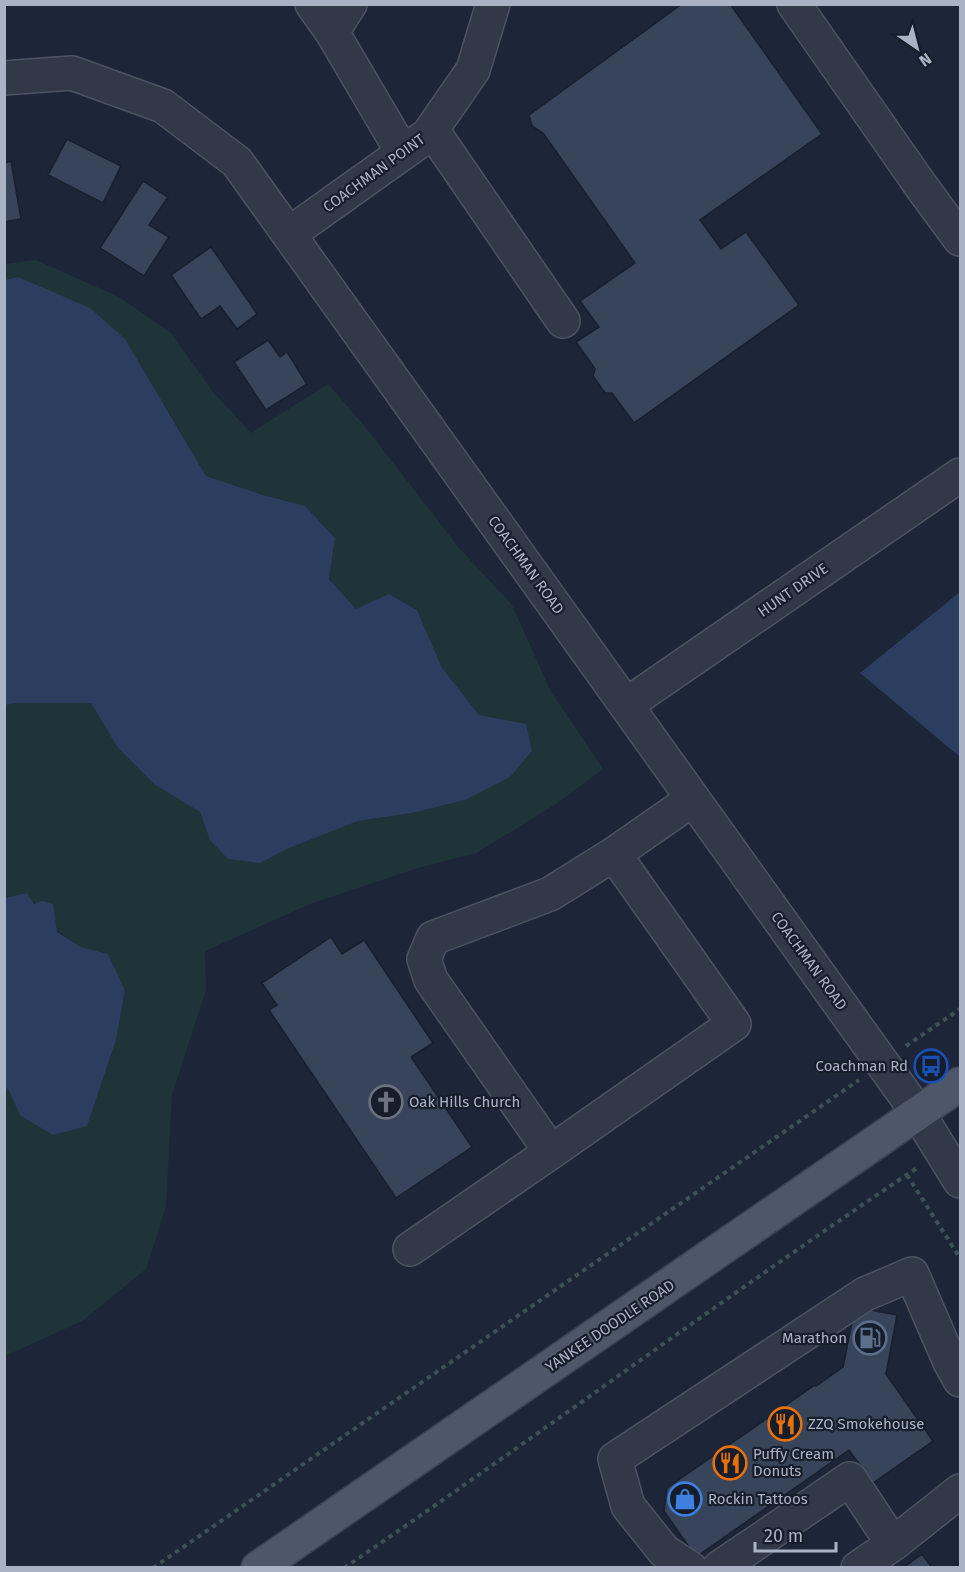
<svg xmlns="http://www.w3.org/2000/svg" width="965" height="1572" font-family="'Fira Sans',sans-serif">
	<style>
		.green { fill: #1f3439 }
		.water { fill: #2c3e5f }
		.building { fill: #384459; stroke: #18202e; stroke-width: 1.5 }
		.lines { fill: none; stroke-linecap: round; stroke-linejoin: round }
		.minor-casing { stroke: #4b5363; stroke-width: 36 }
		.major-casing { stroke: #3a4251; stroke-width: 36 }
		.path { stroke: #3c5156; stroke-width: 4; stroke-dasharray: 4.5 4.5; stroke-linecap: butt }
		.minor { stroke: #313948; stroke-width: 33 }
		.major { stroke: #4e5769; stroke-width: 33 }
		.labels { text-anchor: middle; stroke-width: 4.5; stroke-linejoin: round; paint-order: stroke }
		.street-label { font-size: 15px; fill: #aab3c6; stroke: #161e2c }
		.poi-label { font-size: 15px; fill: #aab3c6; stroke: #161e2c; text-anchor: start }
	</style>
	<rect width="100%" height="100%" fill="#1d2638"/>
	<!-- green -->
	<path class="green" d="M 36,260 L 119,297 L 171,333 L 213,392 L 251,433 L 328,384 L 367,429 L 459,548 L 512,605 L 551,692 L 603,769 L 556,804 L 476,853 L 418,868 L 310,904 L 205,951 L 206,990 L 172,1094 L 166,1206 L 146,1269 L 82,1321 L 5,1356 L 5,1088 L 8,1089 L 20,1115 L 87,1126 L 116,1040 L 125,990 L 108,954 L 81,947 L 57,931 L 26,893 L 5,898 L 4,705 L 16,703 L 91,702 L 118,748 L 154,784 L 200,812 L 210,840 L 260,863 L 287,849 L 358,821 L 412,813 L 465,800 L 525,724 L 479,715 L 442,668 L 417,610 L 389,594 L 357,610 L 329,579 L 335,538 L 305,506 L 263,495 L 206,476 L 166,407 L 18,277 L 5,280 L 5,264 Z"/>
	<!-- water -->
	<path class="water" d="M 18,277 L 90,308 L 125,339 L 206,476 L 263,495 L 305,506 L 335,538 L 329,579 L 356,609 L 389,594 L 417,610 L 442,668 L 479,715 L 526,724 L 532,751 L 510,777 L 465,800 L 412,813 L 358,821 L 287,849 L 260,863 L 228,859 L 210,840 L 200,812 L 154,784 L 118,748 L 91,703 L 16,703 L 5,705 L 4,280 Z
		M 960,592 L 960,757 L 860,673 Z
		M 27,893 L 34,904 L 42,901 L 53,904 L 57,932 L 81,947 L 108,954 L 125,990 L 116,1040 L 87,1126 L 53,1135 L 20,1115 L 8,1089 L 5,1088 L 5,898 Z"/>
	<!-- building -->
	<path class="building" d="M 682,4 L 730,4 L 822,134 L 700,220 L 721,249 L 746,232 L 799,305 L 634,423 L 612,393 L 605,393 L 593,376 L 595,369 L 576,342 L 599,327 L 580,301 L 635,263 L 543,133 L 532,126 L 529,115 Z
		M 67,139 L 121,166 L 103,203 L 48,175 Z
		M 11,161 L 21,219 L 4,222 L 4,163 Z
		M 143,181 L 168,197 L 149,225 L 169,237 L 144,276 L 100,248 Z
		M 211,247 L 257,314 L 237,329 L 220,306 L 201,319 L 171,275 Z
		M 268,340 L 280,357 L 287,352 L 307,384 L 266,410 L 234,362 Z
		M 331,937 L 342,954 L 364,940 L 433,1043 L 411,1057 L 472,1147 L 396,1198 L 269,1010 L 277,1005 L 262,983 Z
		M 855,1307 L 897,1315 L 886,1374 L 933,1441 L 873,1483 L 849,1450 L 696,1557 L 664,1511 L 667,1488 L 815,1385 L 816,1386 L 843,1367 Z
		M 922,1554 L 932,1568 L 903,1568 Z"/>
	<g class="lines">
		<!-- minor casing -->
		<g class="minor-casing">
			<path id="minor" d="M 312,4 L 332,32 L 403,153
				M 794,4 L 921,186 L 960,239
				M 332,32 L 350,4
				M 4,78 L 72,73 L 163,106 L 237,162 L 918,1113 L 960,1181
				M 432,130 L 563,321
				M 289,234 L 428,135 L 473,70 L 493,4
				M 626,705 L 960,475
				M 551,1152 L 734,1024 L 614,854
				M 410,1249 L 551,1152 L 431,980 L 424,959 L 433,938 L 550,894 L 614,854 L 693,799
				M 690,1568 L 664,1551 L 628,1506 L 615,1459 L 865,1294 L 912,1274 L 950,1362 L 960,1380
				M 719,1568 L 850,1479 L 893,1544 L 960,1491
				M 858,1568 L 893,1544"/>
		</g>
		<!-- major casing -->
		<g class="major-casing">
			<path id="major" d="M 258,1568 L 960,1084"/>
		</g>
		<!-- path -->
		<path class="path" d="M 906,1046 L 960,1009
			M 907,1175 L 960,1258
			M 153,1568 L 859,1080
			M 344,1568 C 537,1437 724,1297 917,1168"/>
		<!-- minor -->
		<use href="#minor" class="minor"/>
		<!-- major -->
		<use href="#major" class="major"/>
	</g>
	<!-- icons -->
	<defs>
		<g id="bus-ring" transform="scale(1.725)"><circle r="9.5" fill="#161e2c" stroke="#1a4fb4" stroke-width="1.5"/><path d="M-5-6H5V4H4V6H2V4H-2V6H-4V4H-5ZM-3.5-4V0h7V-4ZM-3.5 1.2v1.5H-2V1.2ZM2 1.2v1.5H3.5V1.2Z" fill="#1a4fb4"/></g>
		<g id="church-ring" transform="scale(1.725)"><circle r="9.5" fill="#161e2c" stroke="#6b7280" stroke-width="1.5"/><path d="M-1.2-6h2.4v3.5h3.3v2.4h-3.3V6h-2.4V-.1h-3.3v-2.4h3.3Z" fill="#6b7280"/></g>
		<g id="fuel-ring" transform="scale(1.725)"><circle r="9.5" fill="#161e2c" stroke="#5c6f8a" stroke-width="1.5"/><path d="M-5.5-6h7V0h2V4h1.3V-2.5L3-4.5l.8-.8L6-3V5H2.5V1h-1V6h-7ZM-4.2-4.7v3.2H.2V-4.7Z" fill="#5c6f8a"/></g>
		<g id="restaurant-ring" transform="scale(1.725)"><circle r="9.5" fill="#161e2c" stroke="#e8710a" stroke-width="1.5"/><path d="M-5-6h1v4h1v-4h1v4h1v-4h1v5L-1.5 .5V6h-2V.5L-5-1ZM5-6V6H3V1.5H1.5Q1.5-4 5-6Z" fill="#e8710a"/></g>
		<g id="shop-ring" transform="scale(1.725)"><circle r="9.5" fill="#161e2c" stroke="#3f7fe0" stroke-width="1.5"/><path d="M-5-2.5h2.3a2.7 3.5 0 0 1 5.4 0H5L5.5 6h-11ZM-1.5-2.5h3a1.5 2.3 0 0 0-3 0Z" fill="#3f7fe0"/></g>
	</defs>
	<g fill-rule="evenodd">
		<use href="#bus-ring" x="931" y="1066"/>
		<use href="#church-ring" x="386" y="1102"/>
		<use href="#fuel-ring" x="870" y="1338"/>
		<use href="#restaurant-ring" x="785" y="1424"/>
		<use href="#restaurant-ring" x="730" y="1463"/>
		<use href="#shop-ring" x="685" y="1499"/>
	</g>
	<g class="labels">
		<!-- street labels -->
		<g class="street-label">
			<text transform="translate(374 173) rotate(-36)" y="5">COACHMAN POINT</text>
			<text transform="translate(526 565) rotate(54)" y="5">COACHMAN ROAD</text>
			<text transform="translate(793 590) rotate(-35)" y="5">HUNT DRIVE</text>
			<text transform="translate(809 961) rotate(54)" y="5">COACHMAN ROAD</text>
			<text transform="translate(610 1326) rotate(-34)" y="5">YANKEE DOODLE ROAD</text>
		</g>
		<!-- poi labels -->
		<g class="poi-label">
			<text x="908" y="1071" text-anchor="end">Coachman Rd</text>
			<text x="409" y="1107">Oak Hills Church</text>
			<text x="847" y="1343" text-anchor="end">Marathon</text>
			<text x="808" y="1429">ZZQ Smokehouse</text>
			<text x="753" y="1459">Puffy Cream<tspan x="753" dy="17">Donuts</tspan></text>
			<text x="708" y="1504">Rockin Tattoos</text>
		</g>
	</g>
	<!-- border -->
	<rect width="965" height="1572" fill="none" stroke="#aab3c6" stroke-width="12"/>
	<!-- north arrow -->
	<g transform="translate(917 48) rotate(145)" stroke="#161e2c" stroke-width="4.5" paint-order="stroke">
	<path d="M0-4.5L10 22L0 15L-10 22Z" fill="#aab3c6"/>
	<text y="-9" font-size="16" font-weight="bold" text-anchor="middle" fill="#aab3c6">N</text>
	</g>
	<!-- scale -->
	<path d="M755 1542v9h81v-9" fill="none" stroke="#aab3c6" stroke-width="3"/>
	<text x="764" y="1542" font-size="18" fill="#aab3c6" stroke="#161e2c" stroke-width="4.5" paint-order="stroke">20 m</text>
</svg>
